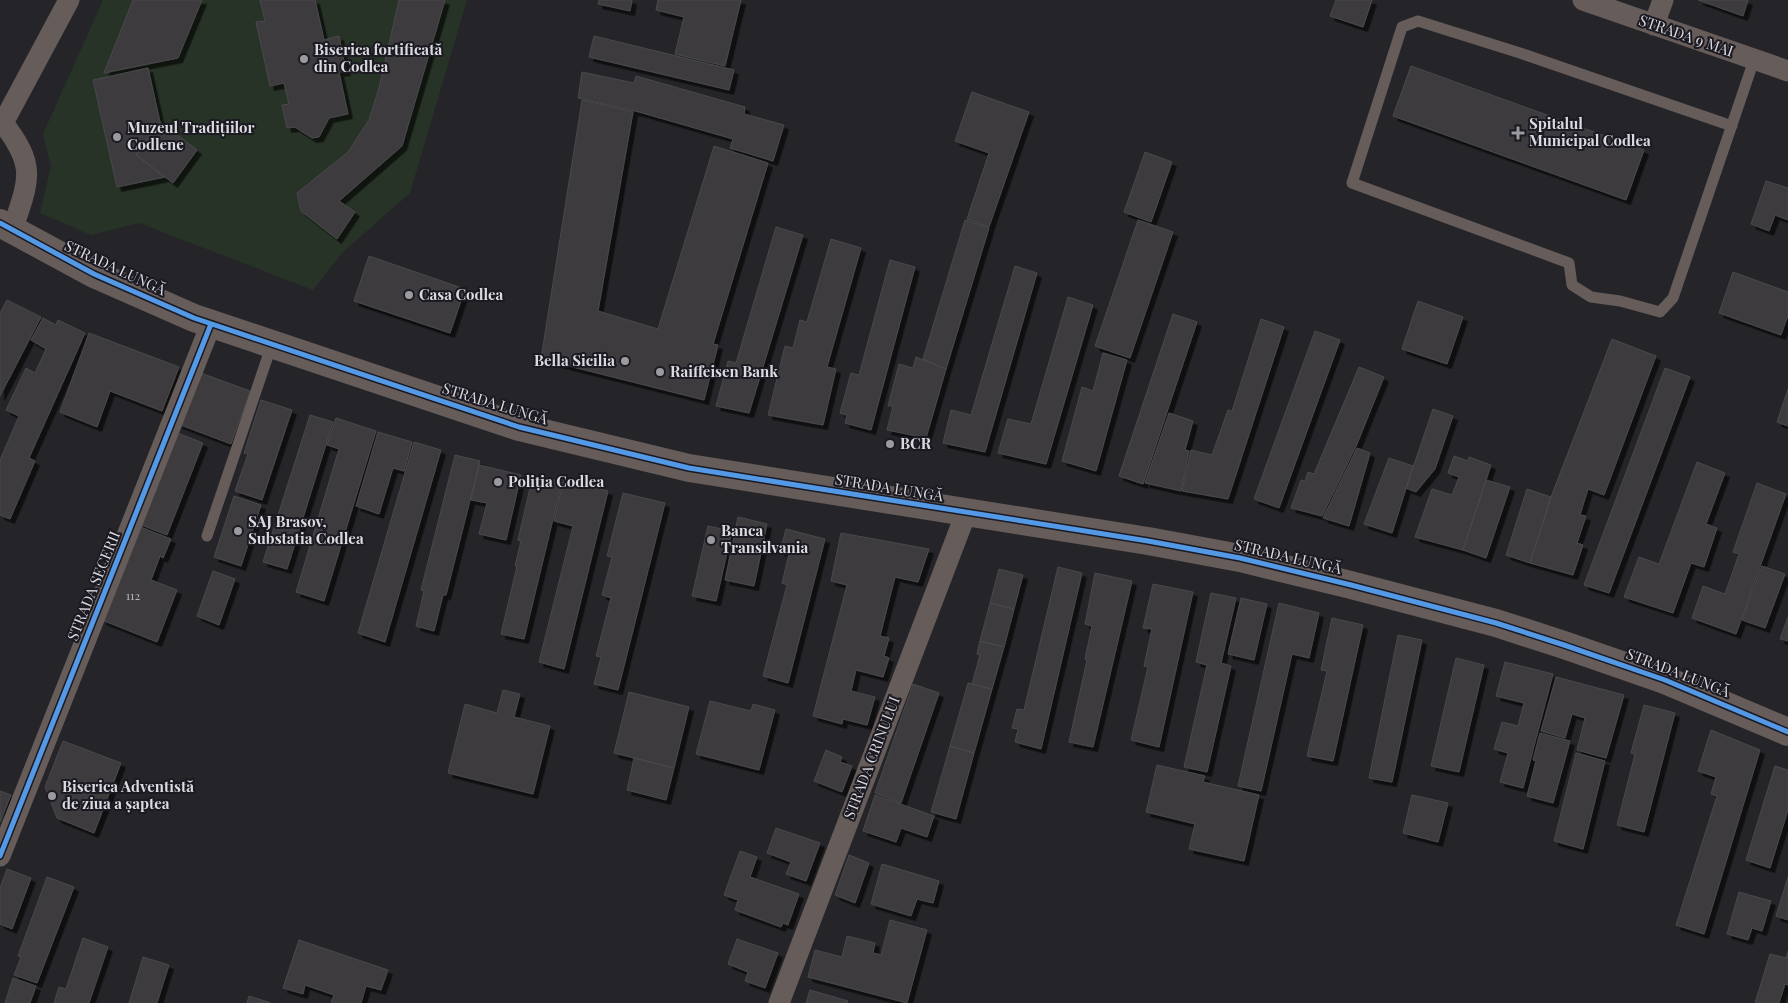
<svg xmlns="http://www.w3.org/2000/svg" width="1788" height="1003" font-family="'Playfair Display',serif">
	<style>
		.green { fill: #273326 }
		.building { fill: #3c3b3e; stroke: #49494d; filter: url(#shadow) }
		.lines { fill: none; stroke-linecap: round; stroke-linejoin: round }
		.service { stroke: #665c59; stroke-width: 11 }
		.minor { stroke: #665c59; stroke-width: 21 }
		.trunk { stroke: #665c5a; stroke-width: 28 }
		.cycleway-casing { stroke: #1b1921; stroke-width: 8 }
		.cycleway { stroke: #5399e6; stroke-width: 5 }
		.poi-dot { fill: #9b9b9f; stroke: #1b1921; stroke-width: 2 }
		.labels { text-anchor: middle; stroke-width: 4; stroke-linejoin: round; paint-order: stroke }
		.number-label { font-size: 12px; fill: #b3b2b7 }
		.street-label { font-size: 15px; fill: #dbdadf; stroke: #1b1921 }
		.poi-label { font-size: 15px; font-weight: bold; fill: #dbdadf; stroke: #1b1921; text-anchor: start }
	</style>
	<defs>
		<filter id="shadow"><feDropShadow dx="4.5" dy="4.5" stdDeviation="0" flood-color="#0009"/></filter>
	</defs>
	<rect width="100%" height="100%" fill="#252529"/>
	<!-- green -->
	<path class="green" d="M 103,0 L 467,0 L 410,193 L 343,252 L 313,290 L 139,223 L 91,235 L 40,213 L 51,166 L 43,134 Z"/>
	<!-- building -->
	<path class="building" d="M 133,0 L 202,0 L 178,58 L 104,73 Z
		M 260,0 L 315,0 L 324,40 L 339,36 L 346,71 L 339,72 L 348,114 L 329,118 L 319,137 L 312,138 L 295,127 L 287,128 L 282,105 L 289,104 L 284,83 L 270,86 L 256,22 L 265,21 Z
		M 399,0 L 445,0 L 402,146 L 339,201 L 355,212 L 337,239 L 301,211 L 297,193 L 348,152 L 369,120 L 379,88 Z
		M 599,0 L 632,0 L 630,11 L 598,4 Z
		M 658,0 L 741,0 L 725,66 L 675,54 L 684,17 L 656,10 Z
		M 1336,0 L 1372,0 L 1363,27 L 1330,16 Z
		M 1698,0 L 1748,0 L 1743,16 Z
		M 594,36 L 734,70 L 729,90 L 589,57 Z
		M 1411,66 L 1644,150 L 1626,200 L 1393,116 Z
		M 148,68 L 160,122 L 136,155 L 165,177 L 117,187 L 93,80 Z
		M 582,72 L 634,83 L 636,76 L 745,107 L 744,114 L 784,125 L 773,161 L 730,148 L 733,139 L 639,112 L 578,98 Z
		M 972,92 L 1029,112 L 989,227 L 967,219 L 989,153 L 955,141 Z
		M 582,100 L 633,112 L 598,311 L 658,329 L 714,146 L 768,163 L 713,344 L 718,345 L 704,400 L 541,359 Z
		M 160,122 L 197,150 L 173,183 L 136,155 Z
		M 1145,152 L 1172,162 L 1151,222 L 1124,212 Z
		M 1766,181 L 1788,188 L 1788,220 L 1775,215 L 1769,231 L 1751,224 Z
		M 965,220 L 989,228 L 946,369 L 923,359 Z
		M 1138,220 L 1173,232 L 1130,358 L 1095,346 Z
		M 776,227 L 803,235 L 749,413 L 716,406 L 728,361 L 736,363 Z
		M 831,239 L 861,248 L 827,367 L 836,369 L 823,425 L 768,415 L 785,346 L 793,348 L 800,320 L 807,322 Z
		M 369,256 L 465,289 L 450,333 L 354,301 Z
		M 890,260 L 915,267 L 871,430 L 845,423 L 847,415 L 840,413 L 851,373 L 859,375 Z
		M 1015,266 L 1037,273 L 985,452 L 943,443 L 951,410 L 971,415 Z
		M 1733,272 L 1788,292 L 1788,315 L 1781,335 L 1719,313 Z
		M 1068,297 L 1093,305 L 1046,464 L 998,453 L 1008,419 L 1031,424 Z
		M 7,300 L 41,317 L 0,396 L 0,313 Z
		M 1418,301 L 1463,317 L 1447,364 L 1402,349 Z
		M 1173,314 L 1197,322 L 1143,484 L 1119,476 Z
		M 43,318 L 56,325 L 58,320 L 85,333 L 29,458 L 35,461 L 10,519 L 0,515 L 0,460 L 19,416 L 6,410 L 26,368 L 35,373 L 46,349 L 31,340 Z
		M 1261,319 L 1284,327 L 1228,499 L 1182,491 L 1191,450 L 1212,455 L 1228,410 L 1232,411 Z
		M 1315,331 L 1340,340 L 1279,508 L 1254,499 Z
		M 89,333 L 179,367 L 162,411 L 110,391 L 97,427 L 60,412 Z
		M 1612,339 L 1656,356 L 1604,495 L 1588,489 L 1580,515 L 1586,516 L 1577,543 L 1583,545 L 1573,575 L 1530,563 L 1551,497 Z
		M 1103,353 L 1127,360 L 1096,471 L 1062,461 L 1082,387 L 1093,391 Z
		M 916,357 L 946,369 L 926,438 L 887,430 L 893,406 L 888,406 L 899,364 L 913,368 Z
		M 1359,367 L 1384,377 L 1357,444 L 1322,516 L 1291,508 L 1301,480 L 1305,481 L 1308,472 L 1314,474 Z
		M 1665,368 L 1690,377 L 1609,593 L 1584,585 Z
		M 198,372 L 250,391 L 231,444 L 178,424 Z
		M 1788,389 L 1788,426 L 1777,422 Z
		M 261,400 L 292,410 L 262,500 L 235,491 L 248,454 L 244,453 Z
		M 1433,409 L 1453,416 L 1435,469 L 1416,492 L 1406,488 Z
		M 1169,413 L 1193,421 L 1185,450 L 1189,451 L 1181,491 L 1145,483 Z
		M 310,415 L 333,422 L 287,569 L 263,562 Z
		M 336,418 L 376,431 L 324,601 L 296,592 L 339,449 L 327,445 Z
		M 175,432 L 203,443 L 167,535 L 139,524 Z
		M 378,432 L 412,442 L 404,471 L 393,468 L 379,514 L 356,506 Z
		M 414,442 L 441,450 L 385,642 L 358,633 Z
		M 1357,448 L 1370,453 L 1349,526 L 1323,518 Z
		M 455,455 L 480,461 L 446,595 L 443,595 L 434,631 L 416,626 L 424,591 L 421,590 Z
		M 1454,456 L 1468,461 L 1469,457 L 1491,465 L 1463,550 L 1415,537 L 1432,489 L 1452,495 L 1459,477 L 1448,473 Z
		M 1389,458 L 1413,466 L 1392,533 L 1364,524 Z
		M 1697,462 L 1725,473 L 1706,524 L 1717,528 L 1704,567 L 1691,563 L 1673,613 L 1624,597 L 1639,557 L 1659,564 Z
		M 479,465 L 521,475 L 506,540 L 479,534 L 487,503 L 471,500 Z
		M 533,475 L 562,482 L 524,639 L 501,634 L 517,566 L 515,566 L 521,541 L 518,540 Z
		M 564,479 L 608,491 L 564,669 L 539,662 L 573,526 L 554,521 Z
		M 1486,480 L 1510,487 L 1486,558 L 1463,550 Z
		M 1757,483 L 1786,494 L 1736,634 L 1692,618 L 1703,586 L 1725,594 L 1739,554 L 1733,552 Z
		M 1527,489 L 1551,497 L 1530,563 L 1506,555 Z
		M 623,493 L 665,503 L 618,690 L 594,684 L 601,657 L 596,656 L 611,598 L 602,595 L 612,557 L 607,556 Z
		M 234,496 L 261,505 L 241,566 L 214,557 Z
		M 738,517 L 767,524 L 754,586 L 725,580 Z
		M 138,526 L 171,539 L 163,558 L 160,556 L 151,580 L 177,590 L 157,642 L 102,620 Z
		M 708,526 L 732,531 L 716,601 L 692,596 Z
		M 786,529 L 825,539 L 788,683 L 763,676 L 787,585 L 782,583 L 789,554 L 780,551 Z
		M 841,533 L 929,549 L 918,582 L 895,577 L 880,636 L 889,638 L 884,656 L 889,658 L 883,677 L 856,670 L 851,691 L 875,697 L 867,725 L 843,719 L 842,724 L 813,716 L 847,585 L 831,581 Z
		M 1762,566 L 1785,574 L 1765,628 L 1742,620 Z
		M 1058,567 L 1082,573 L 1041,749 L 1015,742 L 1018,729 L 1012,728 L 1017,709 L 1024,710 Z
		M 999,569 L 1023,575 L 1014,609 L 990,603 Z
		M 213,571 L 235,579 L 219,625 L 197,616 Z
		M 1095,573 L 1132,581 L 1093,747 L 1069,742 L 1087,660 L 1085,659 L 1092,626 L 1085,624 Z
		M 1153,584 L 1193,592 L 1159,747 L 1131,740 L 1148,667 L 1144,666 L 1152,629 L 1143,628 Z
		M 1211,593 L 1236,598 L 1221,663 L 1231,666 L 1207,772 L 1184,767 L 1207,665 L 1196,662 Z
		M 1241,598 L 1267,604 L 1254,660 L 1228,654 Z
		M 990,603 L 1014,609 L 1004,647 L 980,641 Z
		M 1279,603 L 1319,613 L 1309,658 L 1292,654 L 1261,791 L 1238,786 Z
		M 1788,617 L 1788,641 L 1780,639 Z
		M 1332,618 L 1363,625 L 1333,761 L 1307,756 L 1327,671 L 1321,670 Z
		M 1398,635 L 1422,640 L 1392,782 L 1369,778 Z
		M 980,641 L 1004,647 L 992,689 L 972,684 L 980,655 L 977,654 Z
		M 1456,658 L 1484,665 L 1459,772 L 1431,766 Z
		M 1505,662 L 1553,674 L 1523,788 L 1500,782 L 1508,753 L 1494,749 L 1502,722 L 1518,726 L 1524,703 L 1496,696 Z
		M 1556,677 L 1624,695 L 1606,758 L 1577,750 L 1585,718 L 1572,714 L 1565,738 L 1541,731 Z
		M 968,683 L 992,689 L 974,753 L 950,746 Z
		M 913,684 L 939,693 L 901,803 L 875,793 Z
		M 503,690 L 520,694 L 514,717 L 550,726 L 533,794 L 448,773 L 465,704 L 497,713 Z
		M 629,692 L 689,707 L 674,768 L 614,753 Z
		M 710,701 L 751,711 L 753,704 L 775,710 L 759,770 L 696,754 Z
		M 1644,705 L 1675,713 L 1644,832 L 1617,825 L 1635,754 L 1631,753 Z
		M 1711,730 L 1760,750 L 1704,934 L 1676,925 L 1717,796 L 1711,794 L 1716,777 L 1698,771 Z
		M 1540,733 L 1570,741 L 1553,803 L 1527,796 L 1536,761 L 1533,760 Z
		M 63,741 L 121,763 L 94,833 L 57,818 L 45,787 Z
		M 950,746 L 974,753 L 956,819 L 931,812 Z
		M 826,750 L 842,757 L 840,762 L 852,766 L 842,792 L 814,781 Z
		M 1576,753 L 1605,761 L 1583,849 L 1554,841 Z
		M 634,758 L 674,768 L 666,800 L 627,790 Z
		M 1157,765 L 1205,776 L 1203,782 L 1259,795 L 1244,861 L 1189,849 L 1195,824 L 1146,812 Z
		M 1775,766 L 1788,770 L 1788,810 L 1770,868 L 1746,860 Z
		M 0,791 L 11,795 L 0,822 Z
		M 875,795 L 934,816 L 927,837 L 901,828 L 896,842 L 863,831 Z
		M 1412,795 L 1448,803 L 1438,842 L 1403,833 Z
		M 776,828 L 820,843 L 806,881 L 786,874 L 791,862 L 767,853 Z
		M 740,851 L 757,857 L 750,877 L 799,894 L 788,925 L 783,923 L 781,927 L 735,910 L 738,900 L 724,895 Z
		M 849,855 L 869,863 L 855,903 L 835,895 Z
		M 882,864 L 939,881 L 933,903 L 917,899 L 911,916 L 871,904 Z
		M 7,869 L 31,878 L 12,929 L 0,924 L 0,888 Z
		M 47,877 L 74,887 L 37,983 L 14,975 L 21,957 L 18,956 Z
		M 1788,877 L 1788,920 L 1776,916 Z
		M 1739,892 L 1771,901 L 1762,931 L 1752,928 L 1748,940 L 1727,934 Z
		M 890,920 L 927,930 L 907,1003 L 808,977 L 815,950 L 842,957 L 847,936 L 875,943 L 873,953 L 881,955 Z
		M 83,938 L 108,947 L 89,1003 L 54,1003 L 59,987 L 66,989 Z
		M 737,939 L 778,953 L 765,988 L 745,981 L 748,972 L 728,964 Z
		M 299,940 L 388,970 L 381,990 L 366,986 L 361,1003 L 331,1003 L 334,995 L 305,985 L 303,994 L 283,988 Z
		M 1788,951 L 1788,985 L 1785,984 L 1779,1003 L 1755,1003 L 1770,954 L 1786,958 Z
		M 143,957 L 169,965 L 157,1003 L 129,1003 Z
		M 13,978 L 36,986 L 30,1003 L 5,1003 Z
		M 810,990 L 848,1001 L 847,1003 L 806,1003 Z
		M 249,996 L 271,1003 L 247,1003 Z"/>
	<g class="lines">
		<!-- service -->
		<path class="service" d="M 1732,126 L 1520,53 L 1418,21 L 1402,27 L 1352,183 L 1569,263 L 1572,285 L 1591,297 L 1620,301 L 1660,312 L 1673,298 L 1754,60
			M 207,536 L 272,344"/>
		<!-- minor -->
		<path class="minor" d="M 1583,0 L 1788,71
			M 1654,25 L 1663,0
			M 3,123 L 69,0
			M 3,123 C 38,168 28,181 12,231
			M 0,856 L 211,324
			M 779,1003 L 966,513"/>
		<!-- trunk -->
		<path class="trunk" d="M 0,223 L 94,274 L 194,318 L 519,427 L 689,468 L 1148,541 L 1240,558 L 1351,585 L 1496,623 L 1564,645 L 1665,680 L 1788,732"/>
		<!-- cycleway casing -->
		<g class="cycleway-casing">
			<path id="cycleway" d="M 0,223 L 94,274 L 194,318 L 519,427 L 689,468 L 1148,541 L 1240,558 L 1351,585 L 1496,623 L 1564,645 L 1665,680 L 1788,732
				M 0,856 L 211,324"/>
		</g>
		<!-- cycleway -->
		<use href="#cycleway" class="cycleway"/>
	</g>
	<!-- markers -->
	<g class="poi-dot">
		<circle cx="304" cy="59" r="5"/>
		<path d="M1515.5 125.5h5v5h5v5h-5v5h-5v-5h-5v-5h5z"/>
		<circle cx="117" cy="137" r="5"/>
		<circle cx="409" cy="295" r="5"/>
		<circle cx="625" cy="361" r="5"/>
		<circle cx="660" cy="372" r="5"/>
		<circle cx="890" cy="444" r="5"/>
		<circle cx="498" cy="482" r="5"/>
		<circle cx="238" cy="531" r="5"/>
		<circle cx="711" cy="540" r="5"/>
		<circle cx="52" cy="796" r="5"/>
	</g>
	<g class="labels">
		<!-- number labels -->
		<g class="number-label">
			<text x="133" y="600">112</text>
		</g>
		<!-- street labels -->
		<g class="street-label">
			<text transform="translate(1686 36) rotate(19)" y="5">STRADA 9 MAI</text>
			<text transform="translate(115 268) rotate(25)" y="5">STRADA LUNGĂ</text>
			<text transform="translate(495 404) rotate(17)" y="5">STRADA LUNGĂ</text>
			<text transform="translate(889 488) rotate(9)" y="5">STRADA LUNGĂ</text>
			<text transform="translate(1288 557) rotate(13)" y="5">STRADA LUNGĂ</text>
			<text transform="translate(94 586) rotate(-68)" y="5">STRADA SECERII</text>
			<text transform="translate(1678 673) rotate(21)" y="5">STRADA LUNGĂ</text>
			<text transform="translate(872 758) rotate(-69)" y="5">STRADA CRINULUI</text>
		</g>
		<!-- poi labels -->
		<g class="poi-label">
			<text x="314" y="55">Biserica fortificată<tspan x="314" dy="17">din Codlea</tspan></text>
			<text x="1529" y="129">Spitalul<tspan x="1529" dy="17">Municipal Codlea</tspan></text>
			<text x="127" y="133">Muzeul Tradițiilor<tspan x="127" dy="17">Codlene</tspan></text>
			<text x="419" y="300">Casa Codlea</text>
			<text x="615" y="366" text-anchor="end">Bella Sicilia</text>
			<text x="670" y="377">Raiffeisen Bank</text>
			<text x="900" y="449">BCR</text>
			<text x="508" y="487">Poliția Codlea</text>
			<text x="248" y="527">SAJ Brasov,<tspan x="248" dy="17">Substatia Codlea</tspan></text>
			<text x="721" y="536">Banca<tspan x="721" dy="17">Transilvania</tspan></text>
			<text x="62" y="792">Biserica Adventistă<tspan x="62" dy="17">de ziua a șaptea</tspan></text>
		</g>
	</g>
</svg>
